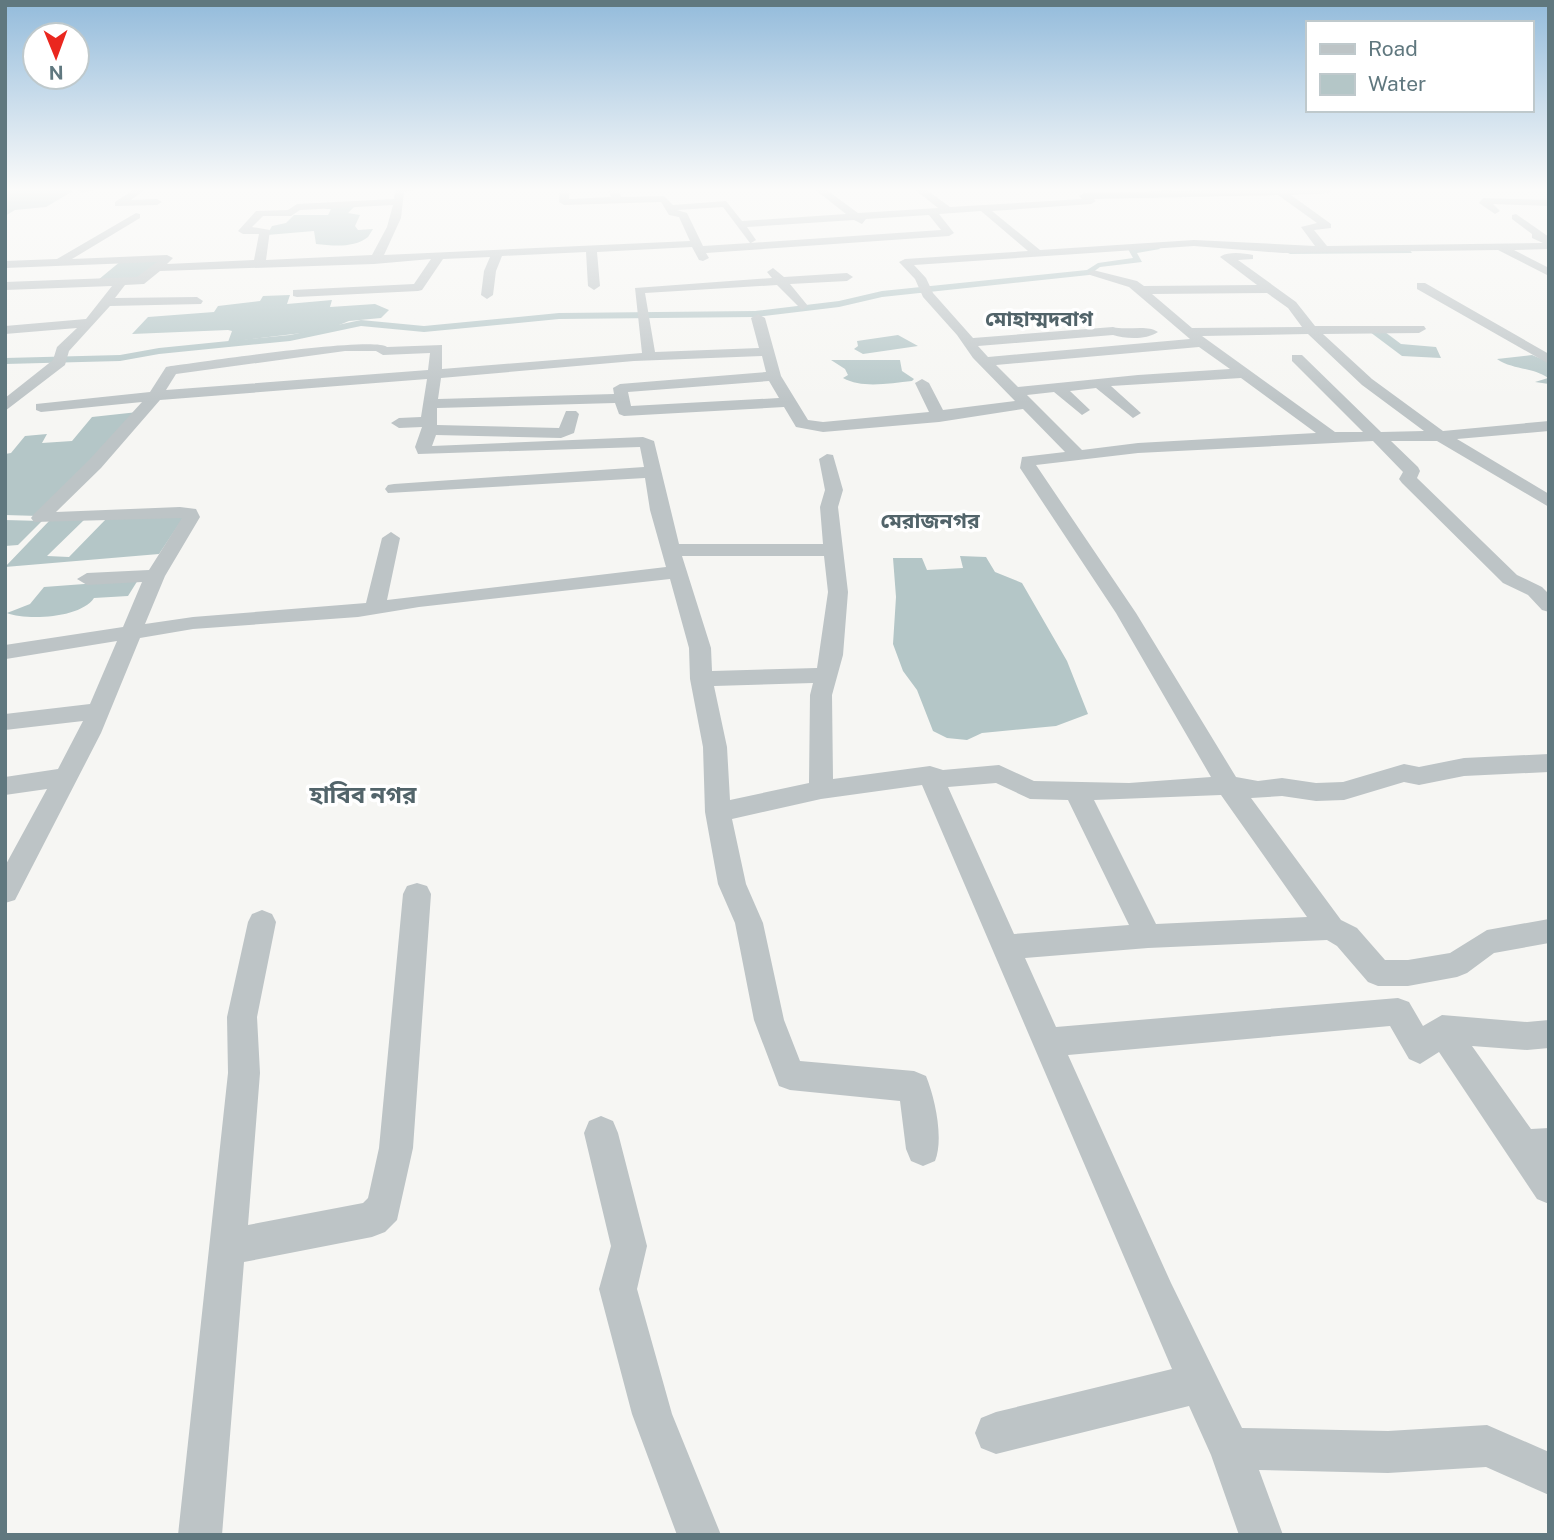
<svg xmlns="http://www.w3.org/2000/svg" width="1554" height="1540" font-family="'Public Sans','Noto Sans Bengali',sans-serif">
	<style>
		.water { fill: #b4c6c7 }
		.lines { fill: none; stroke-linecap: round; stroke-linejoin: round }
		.canal { fill: #b4c6c7; fill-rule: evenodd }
		.minor { fill: #bdc4c6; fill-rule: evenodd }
		.labels { text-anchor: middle; stroke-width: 7; stroke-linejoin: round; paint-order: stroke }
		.far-quarter-label { font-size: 21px; font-weight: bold; fill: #52646a; stroke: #fff }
		.quarter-label { font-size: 24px; font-weight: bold; fill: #52646a; stroke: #fff }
	</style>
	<rect width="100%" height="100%" fill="#f6f6f3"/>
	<!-- water -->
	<path class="water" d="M 5,188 L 64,188 L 73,191 L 46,207 L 15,210 L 5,216 Z
		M 326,207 L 354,207 L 348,213 L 360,215 L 355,226 L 358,230 L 373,229 L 368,237 C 354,248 334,246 316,244 L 314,231 L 267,235 L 272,226 L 286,223 L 294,215 L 328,215 L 331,209 L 324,209 Z
		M 162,259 L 142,278 L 98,280 L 121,261 Z
		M 290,295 L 287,304 L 332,300 L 330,307 L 375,304 L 389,310 L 381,318 L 349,321 L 327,330 L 228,342 L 232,331 L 228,330 L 132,334 L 148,317 L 214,312 L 218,306 L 260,301 L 263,296 Z
		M 1370,332 L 1385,332 L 1401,344 L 1436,347 L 1441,358 L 1402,356 Z
		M 898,335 L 918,346 L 863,354 L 854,349 L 858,346 L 857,341 Z
		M 1532,355 L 1549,362 L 1549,384 L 1535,382 L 1548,378 C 1532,367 1513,370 1497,359 Z
		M 831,360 L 900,360 L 902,371 L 914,379 L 912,381 C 890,383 863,389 843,378 L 848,375 L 845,369 Z
		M 138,412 L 39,516 L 5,515 L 5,454 L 11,453 L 25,436 L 47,434 L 42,443 L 72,441 L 92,417 Z
		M 159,516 L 183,518 L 159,554 L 5,567 L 50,520 L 85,519 L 47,556 L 69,557 L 107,518 Z
		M 5,520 L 42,521 L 18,545 L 5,546 Z
		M 960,556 L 986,557 L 995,572 L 1022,583 L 1067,661 L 1088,714 L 1056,726 L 982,733 L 967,740 L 947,738 L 933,731 L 917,690 L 903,671 L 893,644 L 896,597 L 893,558 L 922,558 L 927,570 L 963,568 Z
		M 138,580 L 128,596 L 94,598 C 81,618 27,621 7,613 L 30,604 L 44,587 Z"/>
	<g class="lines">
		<!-- canal -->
		<path class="canal" d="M 1157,245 L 1160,249 L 1137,253 L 1142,262 L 1100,267 L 1089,275 L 882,297 L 839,307 L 755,317 L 559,319 L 424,332 L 361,326 L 290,341 L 159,354 L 120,361 L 5,364 L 5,358 L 120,355 L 159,348 L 290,335 L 361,320 L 424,326 L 559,313 L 755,311 L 839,301 L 882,291 L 1087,270 L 1098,263 L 1133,258 L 1128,249 Z
			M 1409,249 L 1412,253 L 1290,254 L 1286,252 L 1290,250 Z"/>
		<!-- minor -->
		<path class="minor" d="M 79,188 L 103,188 L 82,193 L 77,190 Z
			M 136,188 L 147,188 L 131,200 L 157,199 L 162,202 L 157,205 L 115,206 L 115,202 Z
			M 396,188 L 427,188 L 404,192 L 401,218 L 384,255 L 690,241 L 679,217 L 669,215 L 661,202 L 564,205 L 559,202 L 560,188 L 570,188 L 569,199 L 611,197 L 608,188 L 618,188 L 621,197 L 664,196 L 673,205 L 726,201 L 742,221 L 846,214 L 813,188 L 824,188 L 858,213 L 938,208 L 913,188 L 924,188 L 950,207 L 1082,199 L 1079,196 L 1084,193 L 1163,191 L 1160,188 L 1174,191 L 1329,188 L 1332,193 L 1291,195 L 1331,224 L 1331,228 L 1314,230 L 1327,246 L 1543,243 L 1532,238 L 1532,234 L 1512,219 L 1512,215 L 1516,214 L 1549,237 L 1549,249 L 1514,250 L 1549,268 L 1549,276 L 1498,250 L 1283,253 L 1194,246 L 914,265 L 926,278 L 933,293 L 973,338 L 1113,327 C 1127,331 1147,324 1158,332 C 1146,340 1126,339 1113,335 L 978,346 L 988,357 L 1190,339 L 1129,287 L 1087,274 L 1093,270 L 1137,281 L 1144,286 L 1257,285 L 1220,257 C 1227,251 1244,253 1253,255 L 1253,259 L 1238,260 L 1296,302 L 1315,326 L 1424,326 L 1426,329 L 1419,333 L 1323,334 L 1372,379 L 1443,431 L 1549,421 L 1549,431 L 1457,439 L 1549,494 L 1549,507 L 1437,441 L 1391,441 L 1418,467 L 1420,471 L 1417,478 L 1517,575 L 1542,587 L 1549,594 L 1549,612 L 1542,610 L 1528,595 L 1503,583 L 1402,483 L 1399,479 L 1403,472 L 1373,441 L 1138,453 L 1036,465 L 1136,613 L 1236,777 L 1258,781 L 1282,778 L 1316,783 L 1343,782 L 1404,764 L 1419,767 L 1464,758 L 1549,754 L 1549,772 L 1464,776 L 1419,785 L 1404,782 L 1344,800 L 1316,801 L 1282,796 L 1251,798 L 1341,920 L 1357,928 L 1385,960 L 1408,960 L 1450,953 L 1487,930 L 1549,919 L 1549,943 L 1494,953 L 1467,973 L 1457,977 L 1408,986 L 1378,986 L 1368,982 L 1337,946 L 1327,940 L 1148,948 L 1025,958 L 1056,1027 L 1398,998 L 1409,1002 L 1423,1026 L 1442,1015 L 1527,1022 L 1549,1020 L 1549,1048 L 1527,1050 L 1472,1046 L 1531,1129 L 1549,1128 L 1549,1204 L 1537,1199 L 1439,1052 L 1420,1064 L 1409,1059 L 1390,1026 L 1068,1055 L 1171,1283 L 1242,1428 L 1388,1431 L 1487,1425 L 1549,1452 L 1549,1495 L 1486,1467 L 1388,1473 L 1259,1470 L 1283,1535 L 1239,1535 L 1211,1455 L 1189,1406 L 996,1454 L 981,1448 L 975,1433 L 981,1418 L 996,1412 L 1172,1369 L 922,785 L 821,799 L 732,819 L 746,884 L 763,923 L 784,1020 L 800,1061 L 914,1071 L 926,1076 C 935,1098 944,1139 935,1161 L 923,1166 L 911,1161 L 906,1149 L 900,1101 L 790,1090 L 779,1086 L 754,1020 L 735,923 L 718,884 L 705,812 L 703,747 L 690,679 L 689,648 L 670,579 L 419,607 L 358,617 L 193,629 L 140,638 L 101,733 L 15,900 L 5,903 L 5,866 L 47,789 L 5,795 L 5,777 L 58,769 L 83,721 L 5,730 L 5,714 L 90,704 L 117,641 L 6,659 L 5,645 L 123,627 L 142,582 L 87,585 L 77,579 L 87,573 L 149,570 L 182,518 L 34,522 L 31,518 L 34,514 L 89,460 L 142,402 L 41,412 L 36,410 L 36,404 L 150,392 L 166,367 L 171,366 C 202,362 373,336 387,347 L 442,345 L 442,369 L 642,353 L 635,288 L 772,278 L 767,272 L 773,268 L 784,277 L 847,273 L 853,277 L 847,281 L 790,284 L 808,306 L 802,310 L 777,285 L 645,293 L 655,352 L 759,348 L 751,318 L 758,314 L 765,318 L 781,376 L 808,420 L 823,422 L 929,412 L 915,383 L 922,379 L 929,383 L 943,410 L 1015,401 L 973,358 L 957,335 L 923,297 L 915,279 L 899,262 L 905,259 L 1028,251 L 981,211 L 939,214 L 954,233 L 949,236 L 706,253 L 709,258 L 703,261 L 699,260 L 692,247 L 597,252 L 600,286 L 594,290 L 588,286 L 586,252 L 502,256 L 496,271 L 493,295 L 487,299 L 481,295 L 484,271 L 490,257 L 443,259 L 422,290 L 418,291 L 297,297 L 293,296 L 293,290 L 414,284 L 431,259 L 374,264 L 160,271 L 144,284 L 125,285 L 115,298 L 197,297 L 203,301 L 201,304 L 110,306 L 69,351 L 65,365 L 5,411 L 5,398 L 53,360 L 57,347 L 77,328 L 5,334 L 5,326 L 86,319 L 112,286 L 5,290 L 5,282 L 137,277 L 157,262 L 5,268 L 5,261 L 57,259 L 136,213 L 140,214 L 140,218 L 72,259 L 167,255 L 173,258 L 167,264 L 254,260 L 259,234 L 243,234 L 238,231 L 256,211 L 288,210 L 297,204 L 394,199 ZM 1278,195 L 1317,223 L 1301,227 L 1315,246 L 1194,240 L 1040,250 L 992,211 L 1091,204 L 1096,201 L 1094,199 ZM 393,205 L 387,227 L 372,255 L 266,260 L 270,230 L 252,227 L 263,216 L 291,216 L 300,210 ZM 723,207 L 750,243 L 703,246 L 687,213 L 677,210 ZM 929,215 L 941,230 L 751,243 L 756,240 L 747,227 L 854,220 L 862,224 L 866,219 ZM 1267,293 L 1288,308 L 1302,327 L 1192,328 L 1152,294 ZM 1308,334 L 1362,385 L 1424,431 L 1381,432 L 1302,355 L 1292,355 L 1292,361 L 1363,432 L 1335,432 L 1202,336 ZM 1199,347 L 1230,369 L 1138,375 L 1018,387 L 996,365 ZM 345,351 L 376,351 L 383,355 L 430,353 L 428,370 L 166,390 L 176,374 ZM 762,356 L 766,372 L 620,384 L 613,388 L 614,394 L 438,399 L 441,378 L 634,361 ZM 1241,378 L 1316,433 L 1138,443 L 1082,450 L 1027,395 L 1054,392 L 1082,415 L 1090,410 L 1070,391 L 1096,388 L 1133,418 L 1141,413 L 1111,386 ZM 427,379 L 421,417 L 399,418 L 391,423 L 399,428 L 422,427 L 415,447 L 418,454 L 640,447 L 644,467 L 394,484 L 388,485 L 385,489 L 388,493 L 645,478 L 650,510 L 666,567 L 387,600 L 400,538 L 391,532 L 382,538 L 366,603 L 193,617 L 145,624 L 165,576 L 200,517 L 196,509 L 180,507 L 56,512 L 101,468 L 160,400 ZM 769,381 L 779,398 L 631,406 L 628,392 ZM 615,403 L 619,414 L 624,416 L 784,407 L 796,427 L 823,432 L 939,422 L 1023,409 L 1065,452 L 1022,457 L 1020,468 L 1116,613 L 1211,777 L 1129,783 L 1034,781 L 999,765 L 943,770 L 930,766 L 833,779 L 832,695 L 843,655 L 848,592 L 838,507 L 843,490 L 833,455 L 827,454 L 819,459 L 825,490 L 820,507 L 823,544 L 679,544 L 654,441 L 643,437 L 432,446 L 436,435 L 561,438 L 574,433 L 579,414 L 576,411 L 566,411 L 559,428 L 437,425 L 437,408 ZM 682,556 L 824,556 L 828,592 L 817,668 L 712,671 L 711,648 ZM 813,683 L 810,695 L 809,783 L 730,800 L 727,747 L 714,686 ZM 996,783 L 1030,799 L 1068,800 L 1129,925 L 1014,934 L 948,787 ZM 1221,795 L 1307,917 L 1156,924 L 1094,800 Z
			M 505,188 L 520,188 L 515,191 Z
			M 1483,198 L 1549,200 L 1549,206 L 1493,204 L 1500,211 L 1495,214 L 1479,203 Z
			M 1417,283 L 1425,283 L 1549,354 L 1549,364 L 1417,289 Z
			M 417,883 L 427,886 L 431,894 L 413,1148 L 397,1220 L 385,1232 L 372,1237 L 244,1262 L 222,1535 L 178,1535 L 228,1073 L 227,1017 L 248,922 L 252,914 L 262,910 L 272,914 L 276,922 L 257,1017 L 260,1073 L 248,1225 L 363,1203 L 368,1198 L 379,1148 L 403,894 L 407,886 Z
			M 601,1116 L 613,1121 L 618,1133 L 647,1246 L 637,1289 L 672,1414 L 721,1535 L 677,1535 L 632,1414 L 599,1289 L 611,1246 L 584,1133 L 589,1121 Z"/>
	</g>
	<!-- sky -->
	<linearGradient id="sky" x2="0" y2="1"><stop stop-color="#93bbdb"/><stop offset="0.47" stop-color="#fbfbfa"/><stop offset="1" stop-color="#fbfbfa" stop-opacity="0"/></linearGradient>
	<rect width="1554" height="403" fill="url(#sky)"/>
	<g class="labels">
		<!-- far-quarter labels -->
		<g class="far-quarter-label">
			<text x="1039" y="326">মোহাম্মদবাগ</text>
			<text x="930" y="528">মেরাজনগর</text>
		</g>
		<!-- quarter labels -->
		<g class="quarter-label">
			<text x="363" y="803">হাবিব নগর</text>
		</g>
	</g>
	<!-- border -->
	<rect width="1554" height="1540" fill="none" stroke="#60787f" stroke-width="14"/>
	<!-- legend -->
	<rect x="1306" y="21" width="228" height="91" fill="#ffffff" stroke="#bfc9cc" stroke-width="2"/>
	<rect x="1320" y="44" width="35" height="10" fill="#bdc4c6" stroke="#bfc9cc" stroke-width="2"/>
	<text x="1368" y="56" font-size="21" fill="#60787f">Road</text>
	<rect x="1320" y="74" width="35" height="21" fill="#b4c6c7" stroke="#bfc9cc" stroke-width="2"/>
	<text x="1368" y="91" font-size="21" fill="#60787f">Water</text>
	<!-- north arrow -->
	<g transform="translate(56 56) rotate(179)"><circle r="33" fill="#ffffff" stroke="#bfc9cc" stroke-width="2"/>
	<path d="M0-5L12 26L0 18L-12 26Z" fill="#ea271f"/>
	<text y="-10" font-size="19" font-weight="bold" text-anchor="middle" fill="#60787f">N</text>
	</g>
</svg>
